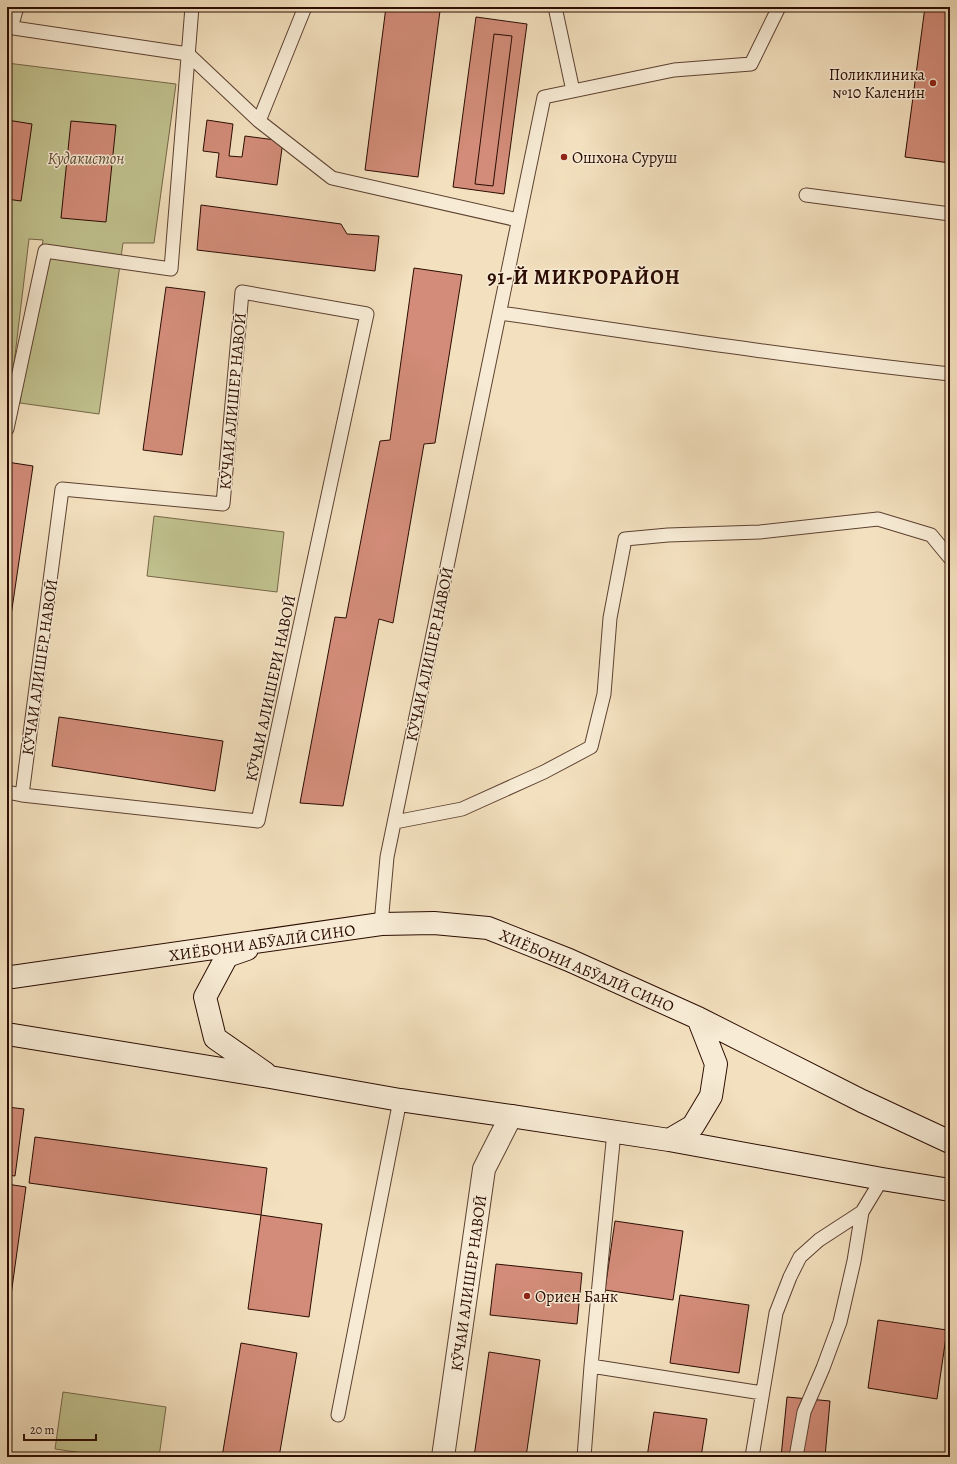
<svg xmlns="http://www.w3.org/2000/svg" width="957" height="1464" font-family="Alegreya,serif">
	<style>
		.green { fill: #c0c18e; stroke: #766648 }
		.building { fill: #d28c79; stroke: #2b0c02 }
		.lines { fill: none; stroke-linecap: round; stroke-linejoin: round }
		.service-casing { stroke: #5d4131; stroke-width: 15 }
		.minor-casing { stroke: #5d4131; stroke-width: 24 }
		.secondary-casing { stroke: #2b0c02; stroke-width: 24 }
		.service { stroke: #f7ebd5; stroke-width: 13 }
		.minor { stroke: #f7ebd5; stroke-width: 22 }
		.secondary { stroke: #f7ebd5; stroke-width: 22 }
		.poi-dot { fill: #8f2418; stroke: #f7ebd5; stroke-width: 1.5 }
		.labels { text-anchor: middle; stroke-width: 3; stroke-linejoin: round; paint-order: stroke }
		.poi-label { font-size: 16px; fill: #2b0c02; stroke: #f7ebd5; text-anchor: start }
		.park-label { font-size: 16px; font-style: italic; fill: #5f4b33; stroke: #f7ebd5 }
		.street-label { font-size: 16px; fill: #2b0c02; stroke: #f7ebd5 }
		.district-label { font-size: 20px; font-weight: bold; letter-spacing: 1px; fill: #2b0c02; stroke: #f7ebd5 }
	</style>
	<rect width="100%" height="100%" fill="#f3e0be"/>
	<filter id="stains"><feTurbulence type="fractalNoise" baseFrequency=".005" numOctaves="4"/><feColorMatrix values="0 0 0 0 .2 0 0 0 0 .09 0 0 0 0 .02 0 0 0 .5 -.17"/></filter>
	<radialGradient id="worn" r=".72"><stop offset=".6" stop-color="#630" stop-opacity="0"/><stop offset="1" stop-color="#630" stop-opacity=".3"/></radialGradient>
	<!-- green -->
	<path class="green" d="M 7,63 L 176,84 L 154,243 L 123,243 L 99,414 L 20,403 L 43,240 L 29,239 L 7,422 Z
		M 154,516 L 284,532 L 277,592 L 147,576 Z
		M 63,1392 L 166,1407 L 159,1457 L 110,1457 L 55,1449 Z"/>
	<!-- building -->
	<path class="building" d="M 386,7 L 412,7 L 440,11 L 418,177 L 365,170 Z
		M 925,7 L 950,9 L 950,163 L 905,157 Z
		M 476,17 L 527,24 L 504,194 L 453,187 Z
		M 494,34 L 512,36 L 493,186 L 475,184 Z
		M 7,120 L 32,124 L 21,201 L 7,199 Z
		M 207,120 L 233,124 L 229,156 L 242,157 L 245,136 L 283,141 L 277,185 L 216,177 L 219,153 L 203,151 Z
		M 71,121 L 116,125 L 106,222 L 61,218 Z
		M 201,205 L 341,224 L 347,234 L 379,236 L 375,271 L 197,250 Z
		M 7,267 L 11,267 L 7,286 Z
		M 414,268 L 462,275 L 435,443 L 424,444 L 393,623 L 379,619 L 343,806 L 300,803 L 335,617 L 346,618 L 380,441 L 390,440 Z
		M 166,287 L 205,292 L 182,455 L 143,450 Z
		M 7,462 L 33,466 L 7,643 Z
		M 59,717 L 223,741 L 215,791 L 52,766 Z
		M 7,1107 L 24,1109 L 15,1176 L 7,1175 Z
		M 35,1137 L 267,1168 L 261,1215 L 29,1183 Z
		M 7,1184 L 26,1187 L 7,1324 Z
		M 261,1215 L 322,1224 L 309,1317 L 248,1309 Z
		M 615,1221 L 683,1231 L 673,1300 L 605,1290 Z
		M 496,1264 L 582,1273 L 577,1324 L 490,1315 Z
		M 680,1295 L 749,1305 L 739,1373 L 670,1363 Z
		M 878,1320 L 947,1330 L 937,1399 L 868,1388 Z
		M 241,1343 L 297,1353 L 279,1457 L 222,1457 Z
		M 489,1352 L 540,1360 L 526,1457 L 474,1457 Z
		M 787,1397 L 830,1401 L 825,1457 L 781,1457 Z
		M 654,1412 L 707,1419 L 701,1457 L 647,1457 Z"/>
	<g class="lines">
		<!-- service casing -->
		<g class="service-casing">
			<path id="service" d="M 305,7 L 259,121 L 332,178 L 518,220
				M 555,7 L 573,91
				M 7,27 L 188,54
				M 11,28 L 17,7
				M 188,54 L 259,121
				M 806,195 L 950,214
				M 500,313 C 650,335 799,358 950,374
				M 7,429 L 45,251 L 171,269 L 192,7
				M 7,792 L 22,795 L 258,821 L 367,314 L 242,292 L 223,504 L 62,489 L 22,795
				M 395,822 L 462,809 L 544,772 L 591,747 L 604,694 L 610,618 L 625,539 L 668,535 L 760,532 L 878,519 L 931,535 L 950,558
				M 381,924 L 387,857 L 544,97 L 674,70 L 751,64 L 779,7
				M 614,1132 L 591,1366 L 762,1393
				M 338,1415 L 400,1100
				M 584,1457 L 591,1366
				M 752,1457 L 776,1313 L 790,1277 L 800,1257 L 819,1240 L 862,1212 L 882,1179
				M 796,1457 L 804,1412 L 823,1368 L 840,1322 L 854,1261 L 862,1212"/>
		</g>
		<!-- minor casing -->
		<g class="minor-casing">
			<path id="minor" d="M 443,1457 L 484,1169 L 511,1116"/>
		</g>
		<!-- secondary casing -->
		<g class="secondary-casing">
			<path id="secondary" d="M 247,949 L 227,956 L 205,997 L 215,1038 L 265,1073
				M 7,976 L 12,977 L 381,924 L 434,923 L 488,928 L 569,960 L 698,1018 L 862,1101 L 950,1142
				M 7,1034 L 270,1077 L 400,1100 L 511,1116 L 669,1140 L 882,1179 L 950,1190
				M 669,1140 L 693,1126 L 711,1096 L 716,1064 L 698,1018"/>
		</g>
		<!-- service -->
		<use href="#service" class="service"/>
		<!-- minor -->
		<use href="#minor" class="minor"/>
		<!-- secondary -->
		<use href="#secondary" class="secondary"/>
	</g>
	<!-- markers -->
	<g class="poi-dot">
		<circle cx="933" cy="83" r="4"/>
		<circle cx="564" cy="157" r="4"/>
		<circle cx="527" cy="1296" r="4"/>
	</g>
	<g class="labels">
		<!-- poi labels -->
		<g class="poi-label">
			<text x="925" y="80" text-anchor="end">Поликлиника<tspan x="925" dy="18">№10 Каленин</tspan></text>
			<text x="572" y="163">Ошхона Суруш</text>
			<text x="535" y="1302">Ориен Банк</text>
		</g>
		<!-- park labels -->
		<g class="park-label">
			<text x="86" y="164">Кудакистон</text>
		</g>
		<!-- street labels -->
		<g class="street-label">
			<text transform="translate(232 401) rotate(-85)" y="6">КӮЧАИ АЛИШЕР НАВОӢ</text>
			<text transform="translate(429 654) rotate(-78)" y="6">КӮЧАИ АЛИШЕР НАВОӢ</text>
			<text transform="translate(39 667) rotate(-82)" y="6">КӮЧАИ АЛИШЕР НАВОӢ</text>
			<text transform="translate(270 688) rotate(-78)" y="6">КӮЧАИ АЛИШЕРИ НАВОӢ</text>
			<text transform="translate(262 942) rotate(-8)" y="6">ХИЁБОНИ АБӮАЛӢ СИНО</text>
			<text transform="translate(587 970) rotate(23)" y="6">ХИЁБОНИ АБӮАЛӢ СИНО</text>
			<text transform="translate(468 1283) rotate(-82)" y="6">КӮЧАИ АЛИШЕР НАВОӢ</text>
		</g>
		<!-- district labels -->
		<g class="district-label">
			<text x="584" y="284">91-Й МИКРОРАЙОН</text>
		</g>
	</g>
	<!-- margin -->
	<rect width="957" height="1464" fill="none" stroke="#f3e0be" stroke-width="24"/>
	<rect x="8" y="8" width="941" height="1448" fill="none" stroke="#2b0c02" stroke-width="2"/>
	<rect x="12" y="12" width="933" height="1440" fill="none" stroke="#2b0c02"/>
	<!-- scale -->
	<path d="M24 1434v6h72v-6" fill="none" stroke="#2b0c02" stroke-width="2"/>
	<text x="30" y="1434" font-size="12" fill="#2b0c02" stroke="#f7ebd5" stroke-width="3" paint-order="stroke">20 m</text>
	<rect width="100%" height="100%" filter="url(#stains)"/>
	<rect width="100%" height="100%" fill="url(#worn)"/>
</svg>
